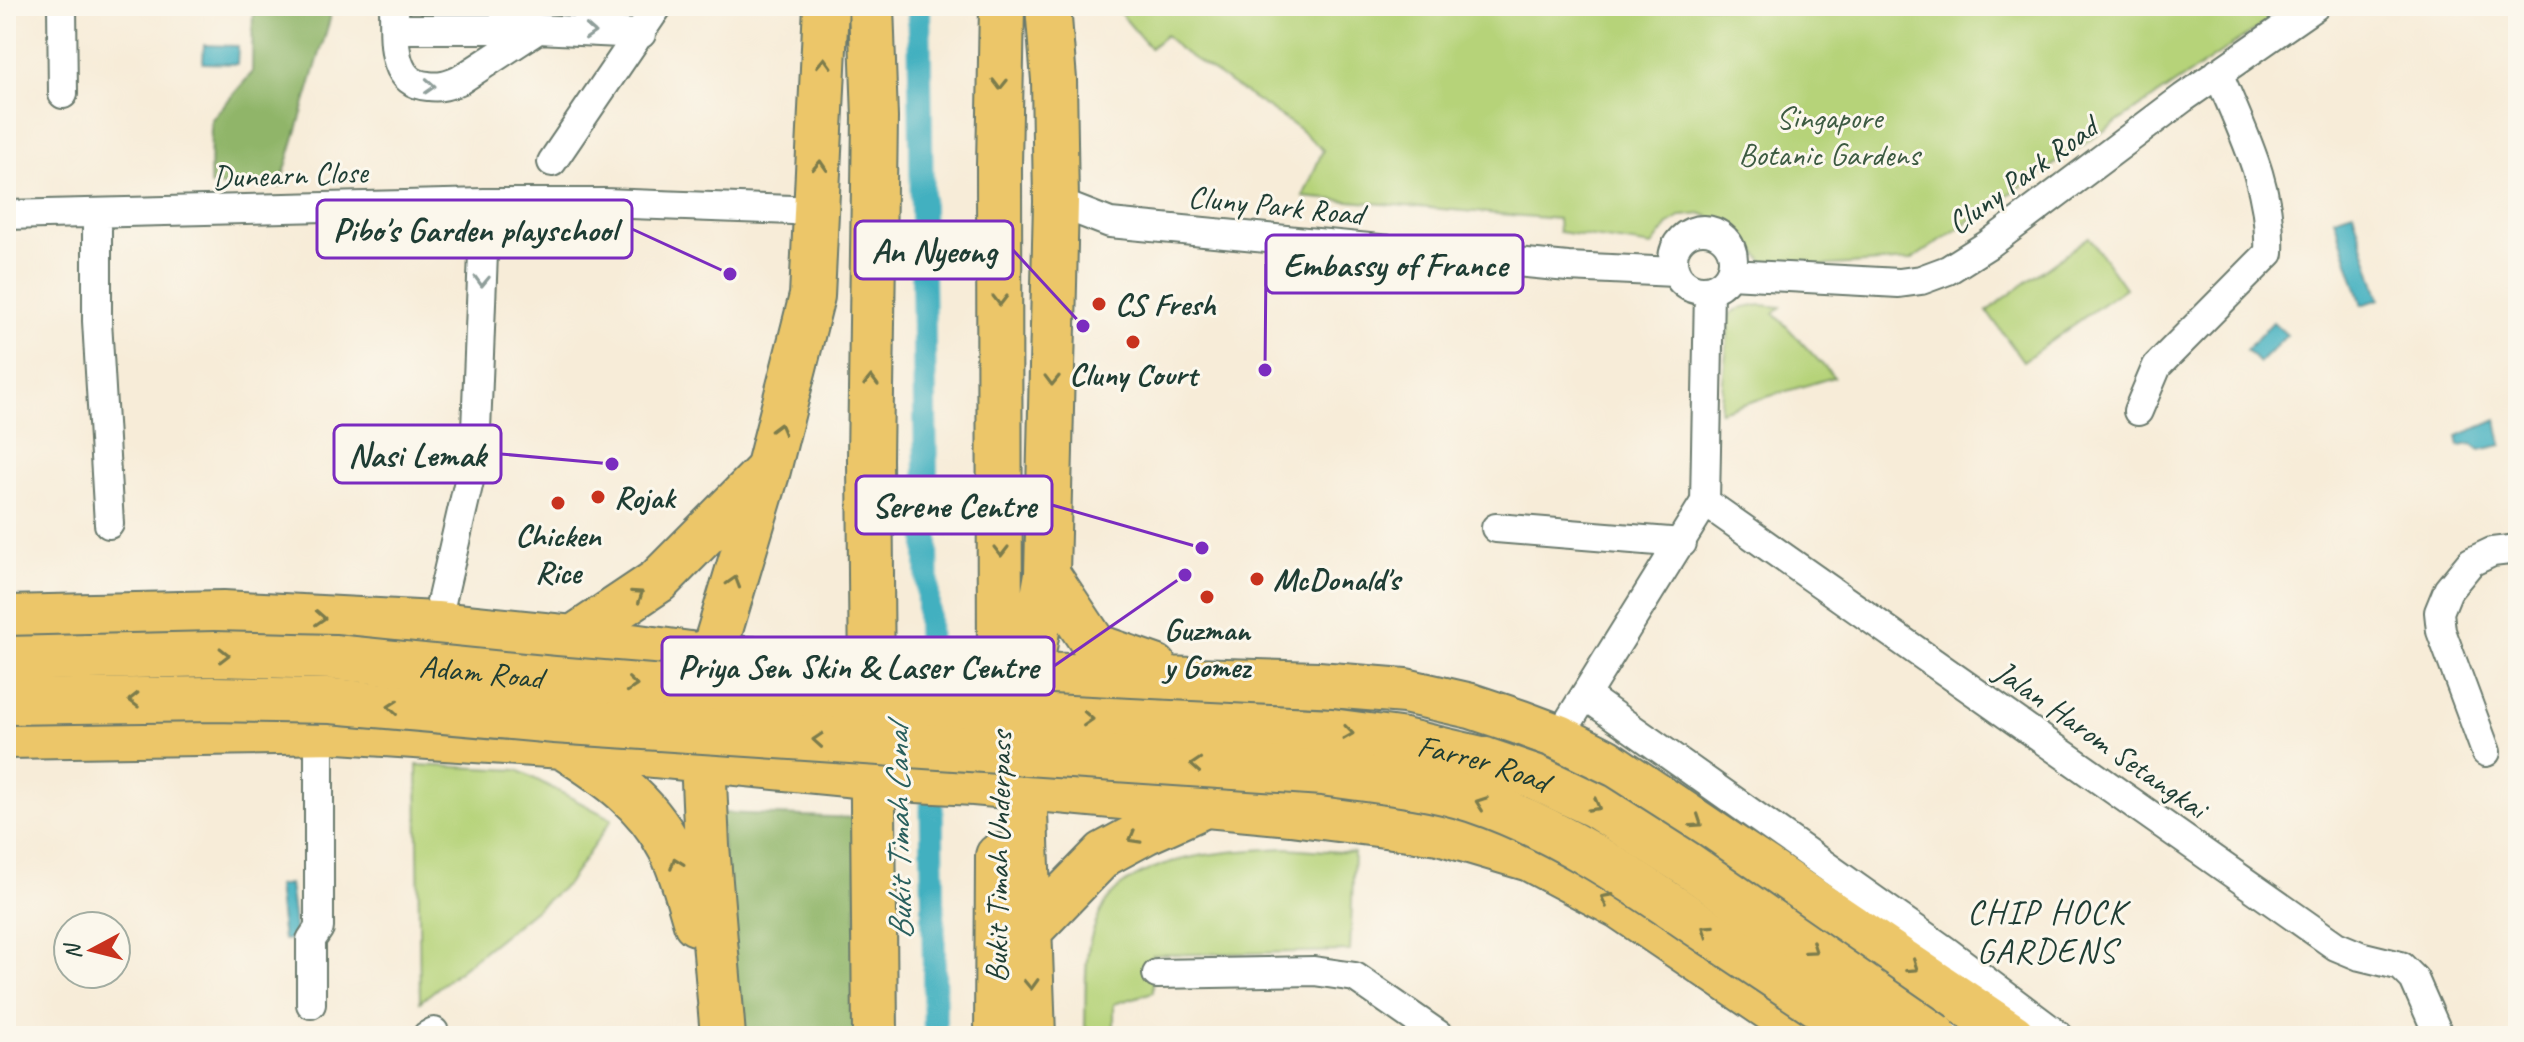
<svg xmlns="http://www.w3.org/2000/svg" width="2524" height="1042" font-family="Caveat,sans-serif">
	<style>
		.green { fill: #b6d379; stroke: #6a8856; stroke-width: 2 }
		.forest { fill: #90b569; stroke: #58794e; stroke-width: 2 }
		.water { fill: #43b0c0; stroke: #31767a; stroke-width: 2 }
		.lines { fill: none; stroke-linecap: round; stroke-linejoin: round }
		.canal { stroke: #43b0c0; stroke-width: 24 }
		.minor-casing { stroke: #6b7a6d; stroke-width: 32 }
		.trunk-casing { stroke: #6b7a6d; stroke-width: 48 }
		.minor { stroke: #fff; stroke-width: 28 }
		.trunk { stroke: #ecc669; stroke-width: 44 }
		.trunk-bridge-casing { stroke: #6b7a6d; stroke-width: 48; stroke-linecap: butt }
		.trunk-bridge { stroke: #ecc669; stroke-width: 44 }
		.oneway { stroke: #8f9e9a }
		.oneway2 { stroke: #7b7b4c }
		.poi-dot { fill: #c8321e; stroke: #fbf7ec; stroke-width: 3 }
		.labels { text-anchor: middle; stroke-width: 6; stroke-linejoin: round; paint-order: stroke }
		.park-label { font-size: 32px; fill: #3d5b42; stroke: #fbf7ec }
		.street-label { font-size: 32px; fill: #1f3d34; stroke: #fbf7ec }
		.poi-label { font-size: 32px; font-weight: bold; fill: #1f3d34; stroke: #fbf7ec; text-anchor: start }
		.water-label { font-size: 34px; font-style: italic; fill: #2a605e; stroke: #fbf7ec }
		.neighbourhood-label { font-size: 34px; letter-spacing: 2px; fill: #1f3d34; stroke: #fbf7ec }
		.leader { fill: none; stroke: #7b2cbf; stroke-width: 3 }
		.callout-dot { fill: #7b2cbf; stroke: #fbf7ec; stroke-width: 3 }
		.callout { fill: #fbf7ec; stroke: #7b2cbf; stroke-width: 3 }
		.callout-label { font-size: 34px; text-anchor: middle; font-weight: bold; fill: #1f3d34 }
	</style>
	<rect width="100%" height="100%" fill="#fbf7ec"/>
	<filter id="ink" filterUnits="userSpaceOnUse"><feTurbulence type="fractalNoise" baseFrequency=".0125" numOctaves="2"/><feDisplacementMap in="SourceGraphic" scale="16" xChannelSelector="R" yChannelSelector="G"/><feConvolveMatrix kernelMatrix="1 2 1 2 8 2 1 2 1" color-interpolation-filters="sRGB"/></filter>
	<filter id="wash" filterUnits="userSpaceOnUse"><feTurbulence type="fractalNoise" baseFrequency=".006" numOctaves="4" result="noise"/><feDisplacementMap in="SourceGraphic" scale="32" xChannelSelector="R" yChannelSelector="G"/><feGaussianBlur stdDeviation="1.8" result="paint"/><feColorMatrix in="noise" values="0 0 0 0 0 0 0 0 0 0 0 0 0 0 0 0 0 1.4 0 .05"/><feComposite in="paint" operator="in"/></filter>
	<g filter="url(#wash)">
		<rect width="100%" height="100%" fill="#f7ecd8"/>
		<!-- green -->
		<path class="green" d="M 1114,6 L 2291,6 L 1911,260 L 1770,269 L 1735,228 L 1703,214 L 1682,216 L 1669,224 L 1652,246 L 1559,232 L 1558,219 L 1303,197 L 1323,150 L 1298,128 L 1179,49 L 1166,35 L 1150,48 Z
			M 2089,237 L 2125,288 L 2023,361 L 1987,311 Z
			M 1761,305 L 1781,307 L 1774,313 L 1834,377 L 1720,411 L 1730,314 L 1739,309 Z
			M 417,765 L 518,770 L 612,819 L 567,884 L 420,1002 Z
			M 1286,848 L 1354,853 L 1350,951 L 1153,955 L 1153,992 L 1114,1004 L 1114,1036 L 1097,1036 L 1085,1027 C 1086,1001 1084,965 1090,941 C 1095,923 1104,899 1120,887 C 1163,853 1233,851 1286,848 Z"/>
		<!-- forest -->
		<path class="forest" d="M 253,6 L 330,6 L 330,19 L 280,187 L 210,186 L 211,120 L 252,73 Z
			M 720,813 L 857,818 L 856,1036 L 737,1036 Z"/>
		<!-- water -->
		<path class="water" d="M 204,45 L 238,46 L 237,64 L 203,63 Z
			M 2353,212 L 2380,299 L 2362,305 L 2334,218 Z
			M 2273,322 L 2287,335 L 2259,363 L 2246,350 Z
			M 2497,420 L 2502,445 L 2480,450 L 2472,444 L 2459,446 L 2457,436 Z
			M 289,884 L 296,939 L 283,940 L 277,886 Z"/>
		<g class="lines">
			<!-- canal -->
			<path class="canal" d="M 919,6 L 929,678
				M 931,770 L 935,1036"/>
		</g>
	</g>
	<g filter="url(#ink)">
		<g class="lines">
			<!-- minor casing -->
			<g class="minor-casing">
				<path id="minor" d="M 62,6 L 63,94
					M 394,6 C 395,36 389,83 428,86 C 440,88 449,85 460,80 L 538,29
					M 395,29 L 538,29 L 641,34
					M 552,162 L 658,6
					M 1056,202 L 1110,223 L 1568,267 L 1675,272
					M 97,214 L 97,321 L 109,524
					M 6,215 L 485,203 L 604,203 L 818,211
					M1673 260a30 30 0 1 1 60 0a30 30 0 1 1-60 0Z
					M 1730,274 L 1899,283 L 1921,280 L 1948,270 L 1989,244 L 2183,98 L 2315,6
					M 2138,411 L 2157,366 L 2269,253 C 2272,187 2243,133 2218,73
					M 1705,502 L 2336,946 L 2360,956 L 2401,966 L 2414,979 L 2439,1036
					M 1496,528 L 1682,543
					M 436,624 L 475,455 L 485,203
					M 1586,696 L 1946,951 L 2059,1036
					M 1559,737 L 1705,502 L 1709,290
					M 2486,752 L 2441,631 L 2439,612 L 2448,590 L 2471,562 L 2492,552 L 2518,549
					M 1157,974 L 1314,971 L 1355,977 L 1440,1036
					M 311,1004 L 311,940 L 319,928 L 319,731
					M 427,1036 L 434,1032"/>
			</g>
			<!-- trunk casing -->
			<g class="trunk-casing">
				<path id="trunk" d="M 871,6 L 875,118 L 870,459 L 875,1036
					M 1047,574 L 1095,646 L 1155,667
					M 6,618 L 223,613 L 436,624 L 573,638 L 712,657 L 979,673 L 1318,684 L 1405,691 L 1471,706 L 1519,722 L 1559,737 L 1604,760 L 2013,1036
					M 573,638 L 658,581 L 763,475
					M 1000,704 L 999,166 L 1002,6
					M 6,736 L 339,731 L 563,746 L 897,779 L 974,783 L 1291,813 L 1439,832 L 1530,859 L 1619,906 L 1811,1036
					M 565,748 C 606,774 646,801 669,846 C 682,869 688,898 696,923
					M 1029,931 L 1104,854 L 1145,832 L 1203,806
					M 723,1036 L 707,846 L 703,760 L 712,657 L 768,470 L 812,296 L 826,6
					M 997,1036 L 998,856
					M 1033,1036 L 1025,812 L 1029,676 L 1047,574 L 1056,202 L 1054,80 L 1048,6"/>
			</g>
			<!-- minor -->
			<use href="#minor" class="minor"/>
			<!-- trunk -->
			<use href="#trunk" class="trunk"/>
			<!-- trunk-bridge casing -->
			<g class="trunk-bridge-casing">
				<g id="trunk-bridge">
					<path id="s1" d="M 6,659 L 214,654 L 334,657 L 554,679 L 954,712 L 1331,731 L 1399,740 L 1485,760 L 1535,777 L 1596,806 L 1687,864 L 1935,1036"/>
					<path d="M 6,702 L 212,699 L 331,701 L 555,721 L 1323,773 C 1370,780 1428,785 1473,800 C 1554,827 1627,876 1697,924 C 1753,961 1809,999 1865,1036"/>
				</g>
			</g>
			<!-- trunk-bridge -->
			<use href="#trunk-bridge" class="trunk-bridge"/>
		</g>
		<!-- one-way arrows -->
		<defs><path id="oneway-chevron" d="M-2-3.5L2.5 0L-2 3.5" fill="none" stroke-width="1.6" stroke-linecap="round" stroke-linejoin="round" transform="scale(2)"/></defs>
		<g class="oneway">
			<use href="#oneway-chevron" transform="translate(590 32) rotate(3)"/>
			<use href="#oneway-chevron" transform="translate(430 86) rotate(3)"/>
			<use href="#oneway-chevron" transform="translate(482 281) rotate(92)"/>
		</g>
		<g class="oneway2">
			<use href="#oneway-chevron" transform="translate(824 63) rotate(-88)"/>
			<use href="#oneway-chevron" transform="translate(1000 84) rotate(91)"/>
			<use href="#oneway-chevron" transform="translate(820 166) rotate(-87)"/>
			<use href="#oneway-chevron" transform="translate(1000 300) rotate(90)"/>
			<use href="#oneway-chevron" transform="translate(1052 380) rotate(91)"/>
			<use href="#oneway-chevron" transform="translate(871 381) rotate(-89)"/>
			<use href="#oneway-chevron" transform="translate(779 429) rotate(-75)"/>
			<use href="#oneway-chevron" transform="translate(1001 551) rotate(90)"/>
			<use href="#oneway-chevron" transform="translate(734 582) rotate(-73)"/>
			<use href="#oneway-chevron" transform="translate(638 595) rotate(-34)"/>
			<use href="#oneway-chevron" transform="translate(320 618) rotate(3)"/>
			<use href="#oneway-chevron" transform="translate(224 655) rotate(1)"/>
			<use href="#oneway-chevron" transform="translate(632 685) rotate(5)"/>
			<use href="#oneway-chevron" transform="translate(134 700) rotate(179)"/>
			<use href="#oneway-chevron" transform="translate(393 707) rotate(-175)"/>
			<use href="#oneway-chevron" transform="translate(1088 719) rotate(3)"/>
			<use href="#oneway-chevron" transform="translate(1348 733) rotate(8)"/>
			<use href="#oneway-chevron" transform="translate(818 740) rotate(-176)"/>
			<use href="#oneway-chevron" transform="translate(1196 765) rotate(-176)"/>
			<use href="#oneway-chevron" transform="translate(1481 803) rotate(-160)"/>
			<use href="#oneway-chevron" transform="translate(1595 806) rotate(29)"/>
			<use href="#oneway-chevron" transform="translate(1697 822) rotate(34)"/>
			<use href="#oneway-chevron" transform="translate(1134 838) rotate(151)"/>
			<use href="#oneway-chevron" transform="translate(676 863) rotate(-110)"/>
			<use href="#oneway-chevron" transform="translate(1606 899) rotate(-152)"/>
			<use href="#oneway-chevron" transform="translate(1707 930) rotate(-146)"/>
			<use href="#oneway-chevron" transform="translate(1812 949) rotate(35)"/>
			<use href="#oneway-chevron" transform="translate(1913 967) rotate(34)"/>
			<use href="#oneway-chevron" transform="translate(1031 984) rotate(88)"/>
		</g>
	</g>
	<!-- markers -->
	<g class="poi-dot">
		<circle cx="1099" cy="304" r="8"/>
		<circle cx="1133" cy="342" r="8"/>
		<circle cx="598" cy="497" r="8"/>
		<circle cx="558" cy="503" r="8"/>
		<circle cx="1257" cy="579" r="8"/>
		<circle cx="1207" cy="597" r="8"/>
	</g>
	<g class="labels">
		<!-- park labels -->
		<g class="park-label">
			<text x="1829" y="128">Singapore<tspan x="1829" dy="37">Botanic Gardens</tspan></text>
		</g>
		<!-- street labels -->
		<g class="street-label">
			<text transform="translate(290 174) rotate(-2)" y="11">Dunearn Close</text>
			<text transform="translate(2022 175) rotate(-36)" y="11">Cluny Park Road</text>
			<text transform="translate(1276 205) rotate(6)" y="11">Cluny Park Road</text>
			<text dy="11" stroke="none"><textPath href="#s1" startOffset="476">Adam Road</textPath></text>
			<text transform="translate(2101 739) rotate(35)" y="11">Jalan Harom Setangkai</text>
			<text dy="11" stroke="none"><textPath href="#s1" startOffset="1484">Farrer Road</textPath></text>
			<text transform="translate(998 857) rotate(-89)" y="11">Bukit Timah Underpass</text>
		</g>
		<!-- poi labels -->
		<g class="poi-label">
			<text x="1115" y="315">CS Fresh</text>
			<text x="1133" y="385" text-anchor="middle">Cluny Court</text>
			<text x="614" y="508">Rojak</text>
			<text x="558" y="546" text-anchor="middle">Chicken<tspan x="558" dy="37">Rice</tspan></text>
			<text x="1273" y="590">McDonald's</text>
			<text x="1207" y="640" text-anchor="middle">Guzman<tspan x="1207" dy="37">y Gomez</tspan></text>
		</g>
		<!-- water labels -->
		<g class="water-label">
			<text transform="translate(898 833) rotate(-91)" y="12">Bukit Timah Canal</text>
		</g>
		<!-- neighbourhood labels -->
		<g class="neighbourhood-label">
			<text x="2047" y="923">CHIP HOCK<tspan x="2047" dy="39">GARDENS</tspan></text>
		</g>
	</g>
	<!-- callouts -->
	<path class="leader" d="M730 274L632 229M1083 326L1013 250M1265 370L1266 264M612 464L501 454M1202 548L1052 505M1185 575L1054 666"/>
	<g class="callout-dot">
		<circle cx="730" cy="274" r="8"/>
		<circle cx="1083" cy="326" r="8"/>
		<circle cx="1265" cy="370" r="8"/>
		<circle cx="612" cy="464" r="8"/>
		<circle cx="1202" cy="548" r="8"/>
		<circle cx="1185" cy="575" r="8"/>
	</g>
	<g class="callout">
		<rect x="317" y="200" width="315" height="58" rx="8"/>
		<rect x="855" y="221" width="158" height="58" rx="8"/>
		<rect x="1266" y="235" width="257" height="58" rx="8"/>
		<rect x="334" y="425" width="167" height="58" rx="8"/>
		<rect x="856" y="476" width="196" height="58" rx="8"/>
		<rect x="662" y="637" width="392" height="58" rx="8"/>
	</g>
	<g class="callout-label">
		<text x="475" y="241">Pibo's Garden playschool</text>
		<text x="934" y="262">An Nyeong</text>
		<text x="1395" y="276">Embassy of France</text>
		<text x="417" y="466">Nasi Lemak</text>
		<text x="954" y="517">Serene Centre</text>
		<text x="858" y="678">Priya Sen Skin &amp; Laser Centre</text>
	</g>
	<!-- margin -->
	<rect width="2524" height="1042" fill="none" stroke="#fbf7ec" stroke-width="32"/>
	<!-- north arrow -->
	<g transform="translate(92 950) rotate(263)"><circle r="38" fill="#fbf7ec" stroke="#a3ada2" stroke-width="2"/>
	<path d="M0-6L14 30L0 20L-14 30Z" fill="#c8321e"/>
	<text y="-12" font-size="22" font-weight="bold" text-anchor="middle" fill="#1f3d34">N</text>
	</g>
</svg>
